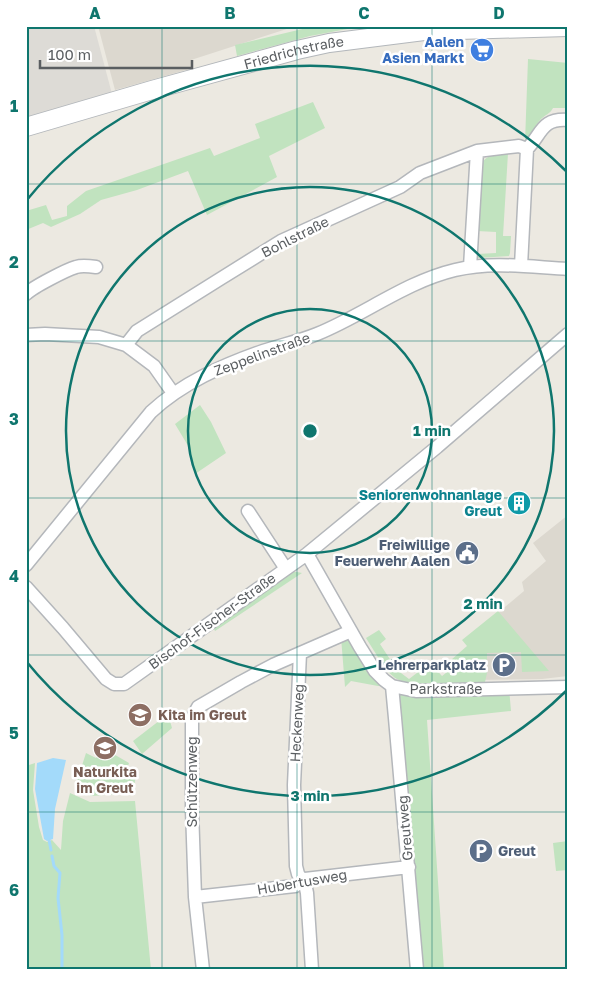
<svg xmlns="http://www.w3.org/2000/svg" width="594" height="996" font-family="'Golos Text',sans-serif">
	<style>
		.industrial { fill: #dddbd6 }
		.education { fill: #dcd8cf }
		.green { fill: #c1e3bf }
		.water { fill: #a3dafa }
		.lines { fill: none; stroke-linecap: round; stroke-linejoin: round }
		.stream { stroke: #a3dafa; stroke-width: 3 }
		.minor-casing { stroke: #b4b7bb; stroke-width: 15 }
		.secondary-casing { stroke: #b3b7bb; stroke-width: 20 }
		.minor { stroke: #fff; stroke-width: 12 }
		.secondary { stroke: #fff; stroke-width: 18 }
		.grid { fill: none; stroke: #0f766e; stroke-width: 1; stroke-opacity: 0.55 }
		.ring { fill: none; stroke: #0f766e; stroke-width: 2.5 }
		.labels { text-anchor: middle; stroke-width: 5; stroke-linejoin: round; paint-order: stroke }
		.shop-label { font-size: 14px; font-weight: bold; fill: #366cbe; stroke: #fff; text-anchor: end }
		.street-label { font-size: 14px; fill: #5a5e61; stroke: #fff }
		.culture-label { font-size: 14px; font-weight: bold; fill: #0d838f; stroke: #fff; text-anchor: end }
		.service-label { font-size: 14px; font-weight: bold; fill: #4e5e75; stroke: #fff; text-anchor: end }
		.education-label { font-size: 14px; font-weight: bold; fill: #785e54; stroke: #fff; text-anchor: start }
		.centre { fill: #0f766e; stroke: #fff; stroke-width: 2.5 }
		.ring-label { font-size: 15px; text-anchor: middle; font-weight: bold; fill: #0f766e; stroke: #fff; stroke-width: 5; stroke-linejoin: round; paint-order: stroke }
		.neatline { fill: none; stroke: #0f766e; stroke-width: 2 }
		.grid-label { font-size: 16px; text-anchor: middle; font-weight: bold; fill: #0f766e }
	</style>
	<rect width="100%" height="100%" fill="#ece9e1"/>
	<!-- industrial -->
	<path class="industrial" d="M 26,26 L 94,26 L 112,94 L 26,121 Z"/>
	<!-- education -->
	<path class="education" d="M 98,26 L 296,26 L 191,60 L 193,68 L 115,90 Z
		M 568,515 L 568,676 L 542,679 L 473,680 L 475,632 L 524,591 L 522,582 L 546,561 L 533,543 Z"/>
	<!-- green -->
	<path class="green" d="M 315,26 L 358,26 L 358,27 L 310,36 L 237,56 L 235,45 Z
		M 528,59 L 568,63 L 568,108 L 553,108 C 550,114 545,115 541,119 C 535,125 532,134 529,142 L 525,142 Z
		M 313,102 L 325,128 L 269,156 L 277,177 L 207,215 L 188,171 L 137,190 L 101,200 L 80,214 L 51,227 L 43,223 L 26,230 L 26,211 L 46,205 L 52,220 L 67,216 L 67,206 L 86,191 L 210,148 L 214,156 L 260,138 L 255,124 Z
		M 508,153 L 503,236 L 511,236 L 510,253 L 509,256 L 478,258 L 477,254 L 496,253 L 496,232 L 477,231 L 481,164 C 487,154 497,154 508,153 Z
		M 200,405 L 211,422 L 226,453 L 195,474 L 190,449 L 175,424 Z
		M 292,572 L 297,572 L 302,573 L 215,631 L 212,625 Z
		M 498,611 L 549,671 L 522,672 L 521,652 L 487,653 L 487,673 L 485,682 L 407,684 L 395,678 L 386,670 L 366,638 L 379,630 L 386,639 L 380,644 L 397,670 L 409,679 L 430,663 L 442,676 L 455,666 L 451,660 L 467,646 L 462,640 Z
		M 350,634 L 388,686 L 378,686 L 351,681 L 345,687 L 341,637 Z
		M 392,686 L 509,688 L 511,711 L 427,720 L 444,970 L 417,970 Z
		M 168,714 L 172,728 L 142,754 L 133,741 Z
		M 101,751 L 107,755 L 110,752 L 129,763 L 126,772 L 136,775 L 133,793 L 91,796 L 75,787 L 86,753 L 96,758 Z
		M 35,763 L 33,790 L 39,827 L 43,840 L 47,842 L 52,840 L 61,850 L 63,821 L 70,793 L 90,802 L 135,801 L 151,970 L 26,970 L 26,766 Z
		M 568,841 L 568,870 L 556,871 L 553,843 Z"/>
	<!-- water -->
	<path class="water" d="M 53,758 L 66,760 L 55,809 L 53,839 L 47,841 L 44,839 L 35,789 L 37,763 Z"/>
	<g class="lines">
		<!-- stream -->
		<path class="stream" d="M 49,840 L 51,850
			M 52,856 L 54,866 L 60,873 L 58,898 L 62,935 L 62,970"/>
		<!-- minor casing -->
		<g class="minor-casing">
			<path id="minor" d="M 521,266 L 527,149 C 542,134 541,118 568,120
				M 470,267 L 477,151
				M 26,294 C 33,287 66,270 76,267 C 82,265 89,266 96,267
				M 26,335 L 45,334 L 99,337 L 126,345 L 154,366 L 173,393
				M 126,345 L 137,331 L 220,279 L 281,241 L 400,187 L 420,173 L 477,151 L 519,146 L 527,149
				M 248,511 L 286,569
				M 307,554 L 360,647 L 375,671 L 384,680 L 392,686 L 416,691 L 568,687
				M 26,565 L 151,412 C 182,383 223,365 263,351 C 281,345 300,341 317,334 C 364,315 405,282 455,270 C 492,261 530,267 568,269
				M 26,587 L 63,628 L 106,679 L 114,684 L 124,684 L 307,554 L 437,447 L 568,334
				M 300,653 L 294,785 L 296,866 L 298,874 L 305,884 L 307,893 L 312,970
				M 392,686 L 395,718 L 417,970
				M 195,897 L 295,886 L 305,879 L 409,867
				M 203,970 L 195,897 L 192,810 L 192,718 L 198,707 L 241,682 L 273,665 L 351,631"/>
		</g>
		<!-- secondary casing -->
		<g class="secondary-casing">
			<g id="secondary">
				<path id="s1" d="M 26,127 L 152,90 L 297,50 L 329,43 L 424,31 L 568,27"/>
			</g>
		</g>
		<!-- minor -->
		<use href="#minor" class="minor"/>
		<!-- secondary -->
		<use href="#secondary" class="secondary"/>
	</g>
	<!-- grid -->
	<path class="grid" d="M 162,26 L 162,970M 297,26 L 297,970M 432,26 L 432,970M 26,184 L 568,184M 26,341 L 568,341M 26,498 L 568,498M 26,655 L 568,655M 26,812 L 568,812"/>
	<!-- distance rings -->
	<g class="ring">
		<circle cx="310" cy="431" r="122"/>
		<circle cx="310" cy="431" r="244"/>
		<path d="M566 691A365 365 0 0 1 26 661M26 201A365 365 0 0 1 566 171"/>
	</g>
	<!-- icons -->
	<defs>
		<g id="supermarket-disc" transform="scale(1.25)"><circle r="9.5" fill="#3f7fe0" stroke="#fff"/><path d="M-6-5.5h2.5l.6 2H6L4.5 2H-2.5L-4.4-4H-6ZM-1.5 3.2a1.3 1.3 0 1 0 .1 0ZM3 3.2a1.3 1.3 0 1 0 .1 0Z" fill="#fff"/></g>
		<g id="building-disc" transform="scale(1.25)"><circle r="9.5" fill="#0f9aa8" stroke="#fff"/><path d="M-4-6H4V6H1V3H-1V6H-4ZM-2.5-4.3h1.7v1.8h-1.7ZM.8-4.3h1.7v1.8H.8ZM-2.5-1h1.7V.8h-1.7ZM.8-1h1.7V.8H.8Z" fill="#fff"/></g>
		<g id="civic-disc" transform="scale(1.25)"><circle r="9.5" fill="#5c6f8a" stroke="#fff"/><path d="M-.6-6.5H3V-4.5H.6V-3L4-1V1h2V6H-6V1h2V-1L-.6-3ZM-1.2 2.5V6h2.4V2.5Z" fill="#fff"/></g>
		<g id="parking-disc" transform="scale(1.25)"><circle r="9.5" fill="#5c6f8a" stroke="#fff"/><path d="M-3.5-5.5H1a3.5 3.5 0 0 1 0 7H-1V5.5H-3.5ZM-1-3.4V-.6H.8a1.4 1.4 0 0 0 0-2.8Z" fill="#fff"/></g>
		<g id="school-disc" transform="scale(1.25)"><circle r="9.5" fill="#8d6e63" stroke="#fff"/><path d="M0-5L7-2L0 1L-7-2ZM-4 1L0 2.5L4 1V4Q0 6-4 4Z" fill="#fff"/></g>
	</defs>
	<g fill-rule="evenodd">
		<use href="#supermarket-disc" x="482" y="50"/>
		<use href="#building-disc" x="519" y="503"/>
		<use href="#civic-disc" x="467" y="553"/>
		<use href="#parking-disc" x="504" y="665"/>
		<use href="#school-disc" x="140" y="715"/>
		<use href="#school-disc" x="105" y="748"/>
		<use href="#parking-disc" x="481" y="851"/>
	</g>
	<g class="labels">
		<!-- shop labels -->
		<g class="shop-label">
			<text x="464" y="47">Aalen<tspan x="464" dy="16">Asien Markt</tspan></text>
		</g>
		<!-- street labels -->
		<g class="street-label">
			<text dy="5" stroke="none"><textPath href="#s1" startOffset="278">Friedrichstraße</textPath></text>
			<text transform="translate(295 237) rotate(-27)" y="5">Bohlstraße</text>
			<text transform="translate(262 354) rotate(-20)" y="5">Zeppelinstraße</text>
			<text transform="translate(212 621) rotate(-36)" y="5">Bischof-Fischer-Straße</text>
			<text x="446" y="694">Parkstraße</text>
			<text transform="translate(297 723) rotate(-87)" y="5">Heckenweg</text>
			<text transform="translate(192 782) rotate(-90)" y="5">Schützenweg</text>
			<text transform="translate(405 828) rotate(-95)" y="5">Greutweg</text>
			<text transform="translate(302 882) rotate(-10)" y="5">Hubertusweg</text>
		</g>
		<!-- culture labels -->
		<g class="culture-label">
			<text x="502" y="500">Seniorenwohnanlage<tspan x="502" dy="16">Greut</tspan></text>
		</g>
		<!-- service labels -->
		<g class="service-label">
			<text x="450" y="550">Freiwillige<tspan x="450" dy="16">Feuerwehr Aalen</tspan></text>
			<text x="486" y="670">Lehrerparkplatz</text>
			<text x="498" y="856" text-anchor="start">Greut</text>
		</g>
		<!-- education labels -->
		<g class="education-label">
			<text x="158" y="720">Kita im Greut</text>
			<text x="105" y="777" text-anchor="middle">Naturkita<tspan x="105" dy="16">im Greut</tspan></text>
		</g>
	</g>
	<circle cx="310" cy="431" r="8" class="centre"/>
	<g class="ring-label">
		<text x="432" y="436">1 min</text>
		<text x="483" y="609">2 min</text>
		<text x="310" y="801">3 min</text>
	</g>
	<!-- border -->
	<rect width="594" height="996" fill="none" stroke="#ffffff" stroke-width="55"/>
	<!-- scale -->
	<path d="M40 60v8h152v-8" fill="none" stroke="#5a5e61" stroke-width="2.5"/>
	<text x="48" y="60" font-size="15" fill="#5a5e61" stroke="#ffffff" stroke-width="4" paint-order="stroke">100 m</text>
	<rect x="28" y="28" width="538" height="940" class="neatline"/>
	<g class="grid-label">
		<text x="95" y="19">A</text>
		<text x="230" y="19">B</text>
		<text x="364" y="19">C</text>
		<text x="499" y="19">D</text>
		<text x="14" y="112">1</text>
		<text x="14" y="268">2</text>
		<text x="14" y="425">3</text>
		<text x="14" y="582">4</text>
		<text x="14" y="739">5</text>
		<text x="14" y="896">6</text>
	</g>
</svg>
